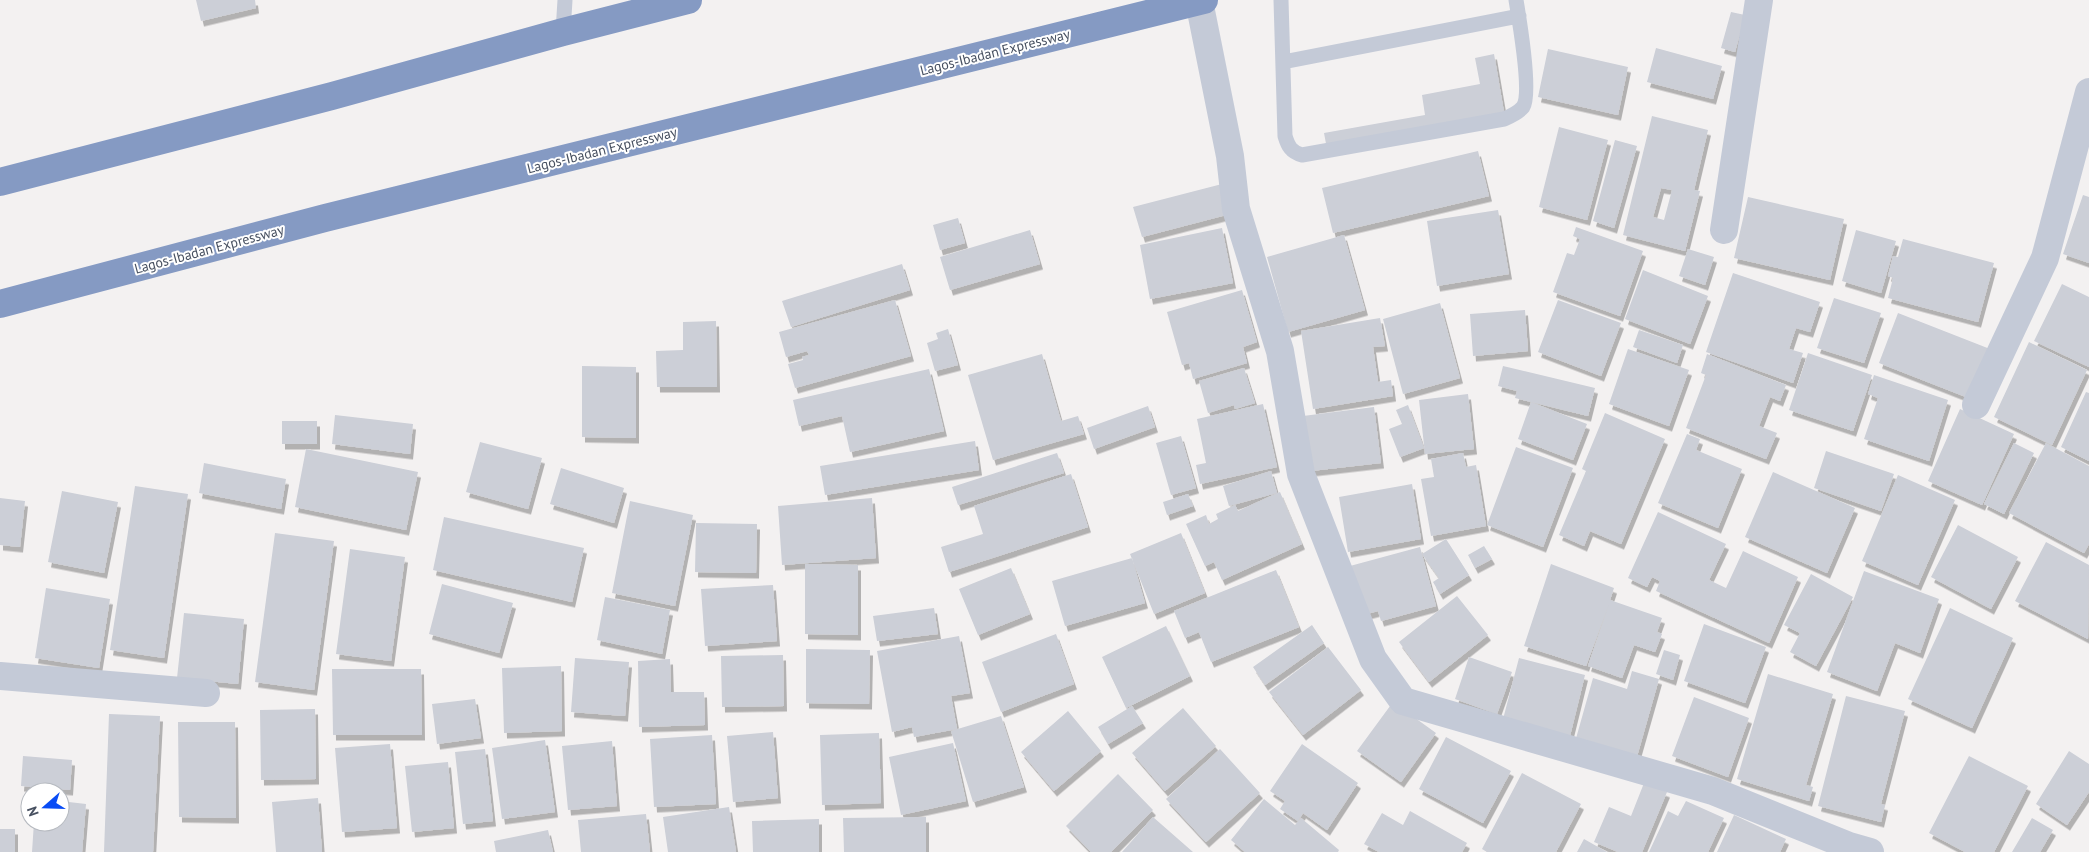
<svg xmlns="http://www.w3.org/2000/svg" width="2089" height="852" font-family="'PT Sans',sans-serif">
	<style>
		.building { fill: #cccfd7; fill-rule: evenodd; filter: url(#shadow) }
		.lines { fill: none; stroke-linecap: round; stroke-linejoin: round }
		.lane { stroke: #c4cad7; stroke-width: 15 }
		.street { stroke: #c4cad7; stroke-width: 28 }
		.highway { stroke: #859ac3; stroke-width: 28 }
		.labels { text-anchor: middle; stroke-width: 4; stroke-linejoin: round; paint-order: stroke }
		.street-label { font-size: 14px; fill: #475060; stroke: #fff }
	</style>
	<defs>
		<filter id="shadow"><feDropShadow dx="3" dy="5.5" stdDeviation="0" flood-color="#0004"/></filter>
	</defs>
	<rect width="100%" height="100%" fill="#f3f1f1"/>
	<!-- building -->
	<path class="building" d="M 196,0 L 255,0 L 256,8 L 201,21 Z
		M 1731,12 L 1745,15 L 1735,52 L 1721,48 Z
		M 1656,48 L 1722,66 L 1713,99 L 1647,82 Z
		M 1548,49 L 1628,67 L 1618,115 L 1538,97 Z
		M 1494,54 L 1505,118 L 1327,149 L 1324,133 L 1425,115 L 1422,95 L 1480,84 L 1475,58 Z
		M 1652,116 L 1708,130 L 1694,190 L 1700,191 L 1685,251 L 1623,235 ZM 1661,188 L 1672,190 L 1664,220 L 1653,217 Z
		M 1559,127 L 1608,140 L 1587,220 L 1539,207 Z
		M 1615,140 L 1637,146 L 1614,228 L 1593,221 Z
		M 1478,151 L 1489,196 L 1333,233 L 1322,188 Z
		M 1222,184 L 1230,214 L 1142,237 L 1133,207 Z
		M 2083,195 L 2089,197 L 2089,263 L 2063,254 Z
		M 1748,197 L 1844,219 L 1830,280 L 1734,258 Z
		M 1498,210 L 1509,274 L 1437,286 L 1427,221 Z
		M 958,218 L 965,243 L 940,250 L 933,225 Z
		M 1576,227 L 1643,251 L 1620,316 L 1553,292 L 1567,253 L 1574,255 L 1580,239 L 1573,236 Z
		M 1222,228 L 1233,283 L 1150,299 L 1140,245 Z
		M 1030,230 L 1040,264 L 950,290 L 940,257 Z
		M 1856,230 L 1896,241 L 1881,293 L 1842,281 Z
		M 1344,235 L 1365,310 L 1288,332 L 1267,257 Z
		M 1903,239 L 1994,263 L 1978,322 L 1888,298 L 1893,278 L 1888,276 L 1893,256 L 1898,257 Z
		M 1688,249 L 1714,257 L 1705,285 L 1679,276 Z
		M 902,264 L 910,290 L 791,327 L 782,301 Z
		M 1643,270 L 1708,296 L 1690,344 L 1625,319 Z
		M 1733,273 L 1820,302 L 1810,332 L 1796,328 L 1789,349 L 1803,353 L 1793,383 L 1706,352 Z
		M 2062,284 L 2089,297 L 2089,367 L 2034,341 Z
		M 1242,290 L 1257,342 L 1243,347 L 1247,363 L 1193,379 L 1189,363 L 1182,365 L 1167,312 Z
		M 1834,298 L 1881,313 L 1864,363 L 1817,348 Z
		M 895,300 L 911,356 L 795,388 L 788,364 L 803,360 L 802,357 L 809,355 L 807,351 L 786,357 L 779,332 Z
		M 1558,300 L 1621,323 L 1601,376 L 1538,352 Z
		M 1440,303 L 1460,378 L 1403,394 L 1383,319 Z
		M 1525,310 L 1528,351 L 1473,356 L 1470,314 Z
		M 1898,313 L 1990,349 L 1971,399 L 1879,363 Z
		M 1380,318 L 1385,346 L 1373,347 L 1378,382 L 1391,380 L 1393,396 L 1313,409 L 1301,331 Z
		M 716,321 L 717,387 L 657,387 L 656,351 L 683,350 L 683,322 Z
		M 948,329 L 958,365 L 935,371 L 927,343 L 938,339 L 936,333 Z
		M 1639,330 L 1683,345 L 1677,363 L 1633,347 Z
		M 2029,342 L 2087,370 L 2052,445 L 1994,417 Z
		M 1628,349 L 1689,370 L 1669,426 L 1609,404 Z
		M 1808,353 L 1872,375 L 1853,431 L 1789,410 Z
		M 1042,354 L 1061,421 L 1078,416 L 1084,434 L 993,460 L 968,375 Z
		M 1707,354 L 1786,385 L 1780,401 L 1770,397 L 1759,426 L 1777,433 L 1766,459 L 1686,428 L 1706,375 L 1701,373 Z
		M 582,366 L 636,367 L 636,438 L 582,437 Z
		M 1503,366 L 1595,388 L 1588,416 L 1515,398 L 1517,391 L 1498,386 Z
		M 1244,368 L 1255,403 L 1235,409 L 1234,405 L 1208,413 L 1199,381 Z
		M 929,369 L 944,431 L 850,452 L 842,416 L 799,426 L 793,400 Z
		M 1874,375 L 1948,400 L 1929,461 L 1864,439 L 1878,398 L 1868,394 Z
		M 2086,392 L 2089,393 L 2089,461 L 2061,447 Z
		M 1468,394 L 1474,449 L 1425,454 L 1419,400 Z
		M 1531,402 L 1587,424 L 1573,460 L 1518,439 Z
		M 1263,404 L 1277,467 L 1200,484 L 1196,465 L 1206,463 L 1197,419 Z
		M 1408,405 L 1424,448 L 1400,457 L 1389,429 L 1402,424 L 1396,410 Z
		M 1148,406 L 1155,427 L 1094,449 L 1087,428 Z
		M 1374,407 L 1381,463 L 1311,471 L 1303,416 Z
		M 1960,409 L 2014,434 L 1982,505 L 1928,481 Z
		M 1605,413 L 1665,439 L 1621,544 L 1590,531 L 1584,546 L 1559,535 L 1586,471 L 1582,469 Z
		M 335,415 L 413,424 L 410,454 L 332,444 Z
		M 282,421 L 317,421 L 317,444 L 282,444 Z
		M 1687,434 L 1700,439 L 1696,450 L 1742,469 L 1718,528 L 1658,503 Z
		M 1181,436 L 1196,488 L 1171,495 L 1156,443 Z
		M 975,441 L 979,470 L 825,495 L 820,466 Z
		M 480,442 L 542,458 L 528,509 L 466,492 Z
		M 2014,443 L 2034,453 L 2004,514 L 1984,504 Z
		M 2046,443 L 2089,466 L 2089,544 L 2084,553 L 2009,513 Z
		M 1516,447 L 1573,468 L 1543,547 L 1487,525 Z
		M 306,449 L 418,472 L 406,530 L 295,507 Z
		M 1826,451 L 1894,474 L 1881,511 L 1814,488 Z
		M 1057,453 L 1064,473 L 958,505 L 952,487 Z
		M 1463,453 L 1466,467 L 1476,465 L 1486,526 L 1431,536 L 1421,479 L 1434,477 L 1431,459 Z
		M 204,463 L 286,479 L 281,509 L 199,493 Z
		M 561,468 L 624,488 L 614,523 L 550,504 Z
		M 1271,471 L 1277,493 L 1229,506 L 1223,486 Z
		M 1773,472 L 1855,508 L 1827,573 L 1745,537 Z
		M 1071,474 L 1088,527 L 949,572 L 941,547 L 983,534 L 974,506 Z
		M 1898,475 L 1955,500 L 1918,585 L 1862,561 Z
		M 1412,484 L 1421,539 L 1348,552 L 1339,497 Z
		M 135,486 L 188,494 L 164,658 L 110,650 Z
		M 62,491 L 118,502 L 104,573 L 48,562 Z
		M 1280,492 L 1302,544 L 1222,580 L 1214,562 L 1205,566 L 1186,524 L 1206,515 L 1209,524 L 1218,519 L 1216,514 L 1235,505 L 1238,511 Z
		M 1188,494 L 1193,506 L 1167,515 L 1163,502 Z
		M 0,498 L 25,501 L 20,547 L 0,545 Z
		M 872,498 L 876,558 L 782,565 L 778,506 Z
		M 630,501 L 693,515 L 675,606 L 612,593 Z
		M 1658,512 L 1726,544 L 1709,580 L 1726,588 L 1743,551 L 1798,577 L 1769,643 L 1656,591 L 1660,581 L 1652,577 L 1647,587 L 1628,578 Z
		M 444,517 L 584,548 L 572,602 L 433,570 Z
		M 696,523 L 757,524 L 756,573 L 695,572 Z
		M 1958,525 L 2018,557 L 1991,609 L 1931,577 Z
		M 275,533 L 334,541 L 314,690 L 255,682 Z
		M 1181,533 L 1205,593 L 1154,614 L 1130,554 Z
		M 1446,539 L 1469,575 L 1440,594 L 1433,582 L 1439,578 L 1422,554 Z
		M 2046,542 L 2089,565 L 2088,639 L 2015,601 Z
		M 1484,546 L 1492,559 L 1475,568 L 1468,555 Z
		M 1420,547 L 1436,606 L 1381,621 L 1378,611 L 1363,615 L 1350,566 Z
		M 350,549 L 405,557 L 391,661 L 336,654 Z
		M 1132,558 L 1145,603 L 1065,626 L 1052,581 Z
		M 805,564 L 858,565 L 858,635 L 805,634 Z
		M 1551,564 L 1614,588 L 1610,600 L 1662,618 L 1657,632 L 1662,634 L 1655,652 L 1634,645 L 1622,678 L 1588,666 L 1609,604 L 1586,666 L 1524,646 Z
		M 1011,568 L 1030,614 L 978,635 L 959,589 Z
		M 1276,570 L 1299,627 L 1211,662 L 1199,632 L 1185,638 L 1174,611 Z
		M 1864,571 L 1939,599 L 1920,653 L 1895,643 L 1877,691 L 1827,672 Z
		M 1811,574 L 1853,597 L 1816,666 L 1790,652 L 1800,633 L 1784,625 Z
		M 442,584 L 513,603 L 499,653 L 429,634 Z
		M 773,585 L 777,641 L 705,646 L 701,589 Z
		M 46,588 L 110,599 L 99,668 L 35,658 Z
		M 1457,596 L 1488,635 L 1429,682 L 1399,642 Z
		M 605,597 L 670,610 L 662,654 L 597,640 Z
		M 934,608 L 938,634 L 877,641 L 873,616 Z
		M 1950,608 L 2013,638 L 1972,728 L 1908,699 Z
		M 184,613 L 244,619 L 238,684 L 177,678 Z
		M 1704,624 L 1766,647 L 1745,703 L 1684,681 Z
		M 1312,625 L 1324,643 L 1265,685 L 1253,667 Z
		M 1166,626 L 1190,676 L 1126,708 L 1102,657 Z
		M 1056,634 L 1074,684 L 1001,712 L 982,662 Z
		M 959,636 L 970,693 L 951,696 L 957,729 L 914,737 L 912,727 L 892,732 L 877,651 Z
		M 1328,647 L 1361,690 L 1303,735 L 1269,692 Z
		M 806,649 L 870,650 L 869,704 L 806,703 Z
		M 1664,650 L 1680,655 L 1673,680 L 1656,674 Z
		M 783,655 L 784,706 L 722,707 L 721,656 Z
		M 1469,657 L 1512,672 L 1497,714 L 1455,699 Z
		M 575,658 L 629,662 L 625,716 L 571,712 Z
		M 1519,658 L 1585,675 L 1569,740 L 1502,723 Z
		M 670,659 L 671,692 L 704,692 L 705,725 L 639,727 L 638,661 Z
		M 561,666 L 562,731 L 504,733 L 502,668 Z
		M 332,669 L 421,669 L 422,735 L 333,735 Z
		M 1632,671 L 1659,679 L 1636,760 L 1575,742 L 1593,678 L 1627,689 Z
		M 1768,674 L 1833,694 L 1806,785 L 1813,787 L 1809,801 L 1737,779 Z
		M 1846,696 L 1905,711 L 1881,804 L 1885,805 L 1881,822 L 1818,806 Z
		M 1694,697 L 1749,718 L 1728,777 L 1672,756 Z
		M 475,699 L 481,738 L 437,744 L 432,704 Z
		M 1393,702 L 1436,733 L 1401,782 L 1357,751 Z
		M 1132,706 L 1143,723 L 1108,744 L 1098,727 Z
		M 1183,708 L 1216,746 L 1165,791 L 1132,753 Z
		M 315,709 L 316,779 L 261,780 L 260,710 Z
		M 1068,711 L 1101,751 L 1054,791 L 1021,752 Z
		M 109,714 L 160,716 L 153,852 L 104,852 Z
		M 1001,716 L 1024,787 L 973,802 L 951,731 Z
		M 178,722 L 235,722 L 236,818 L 179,817 Z
		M 773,732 L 778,798 L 733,802 L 727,736 Z
		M 879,733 L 881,803 L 822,805 L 820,735 Z
		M 712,735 L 716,804 L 654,807 L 650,739 Z
		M 1446,737 L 1511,771 L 1483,823 L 1419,789 Z
		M 545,740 L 555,812 L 502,819 L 492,748 Z
		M 612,741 L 617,806 L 568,810 L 562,746 Z
		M 953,743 L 966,801 L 901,815 L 889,757 Z
		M 390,744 L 397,828 L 342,832 L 335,748 Z
		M 1302,744 L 1358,783 L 1327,830 L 1303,813 L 1298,821 L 1280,809 L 1285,801 L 1270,791 Z
		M 485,749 L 493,821 L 463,824 L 455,752 Z
		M 1220,749 L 1260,793 L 1206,842 L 1166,799 Z
		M 2069,751 L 2089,764 L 2089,792 L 2067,825 L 2036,804 Z
		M 23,756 L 72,760 L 70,790 L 21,786 Z
		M 1969,756 L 2028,786 L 1994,852 L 1965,852 L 1929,833 Z
		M 448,762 L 454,828 L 412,832 L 405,766 Z
		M 1522,773 L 1581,804 L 1556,852 L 1487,852 L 1482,849 Z
		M 1118,774 L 1153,810 L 1111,852 L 1091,852 L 1066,826 Z
		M 1644,783 L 1667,792 L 1642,852 L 1618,852 L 1594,842 L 1609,807 L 1631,816 Z
		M 318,798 L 322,852 L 276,852 L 272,802 Z
		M 1264,799 L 1295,825 L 1301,818 L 1339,850 L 1338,852 L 1245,852 L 1231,840 Z
		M 60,801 L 86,804 L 82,852 L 32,852 L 34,822 L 60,822 Z
		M 1686,801 L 1724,818 L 1708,852 L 1649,852 L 1668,811 L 1678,816 Z
		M 729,807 L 736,852 L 668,852 L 663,817 Z
		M 1410,811 L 1467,843 L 1462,852 L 1379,852 L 1364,844 L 1382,813 L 1403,825 Z
		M 646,814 L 650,852 L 581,852 L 578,820 Z
		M 1734,815 L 1786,839 L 1780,852 L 1717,852 Z
		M 926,817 L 926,852 L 844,852 L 843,818 Z
		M 1153,817 L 1193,852 L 1122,852 Z
		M 2032,818 L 2053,830 L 2040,852 L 2012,852 Z
		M 819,819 L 819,852 L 753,852 L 752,821 Z
		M 0,829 L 15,829 L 15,852 L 0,852 Z
		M 548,830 L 553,852 L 496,852 L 494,841 Z
		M 1584,839 L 1607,852 L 1577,852 Z"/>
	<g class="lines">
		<!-- lane -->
		<path class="lane" d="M 1281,0 L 1285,136 C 1288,146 1291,152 1302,155 L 1504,119 C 1511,116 1518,113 1523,107 C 1532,94 1519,18 1516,0
			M 563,32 L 565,0
			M 1283,62 L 1519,16"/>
		<!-- street -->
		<path class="street" d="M 1199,1 L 1230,156 L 1236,209 L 1280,351 L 1301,474 L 1373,659 L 1403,701 L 1713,791 L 1849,846 L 1870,852
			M 1724,230 L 1759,0
			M 1976,405 L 2045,258 L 2089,92
			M 0,676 L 206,693"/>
		<!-- highway -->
		<path class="highway" d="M 0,182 L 332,96 L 563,32 L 688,0
			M 0,304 L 325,218 L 1204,0"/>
	</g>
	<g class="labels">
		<!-- street labels -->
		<g class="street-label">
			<text transform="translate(995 52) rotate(-14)" y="5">Lagos-Ibadan Expressway</text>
			<text transform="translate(602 150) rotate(-14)" y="5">Lagos-Ibadan Expressway</text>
			<text transform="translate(209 249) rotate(-15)" y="5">Lagos-Ibadan Expressway</text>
		</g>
	</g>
	<!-- north arrow -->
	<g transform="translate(45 807) rotate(250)"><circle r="24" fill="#ffffff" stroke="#b5b9bf"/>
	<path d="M0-4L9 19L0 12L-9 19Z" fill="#094cf5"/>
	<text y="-8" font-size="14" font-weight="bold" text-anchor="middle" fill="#475060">N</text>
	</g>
</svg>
